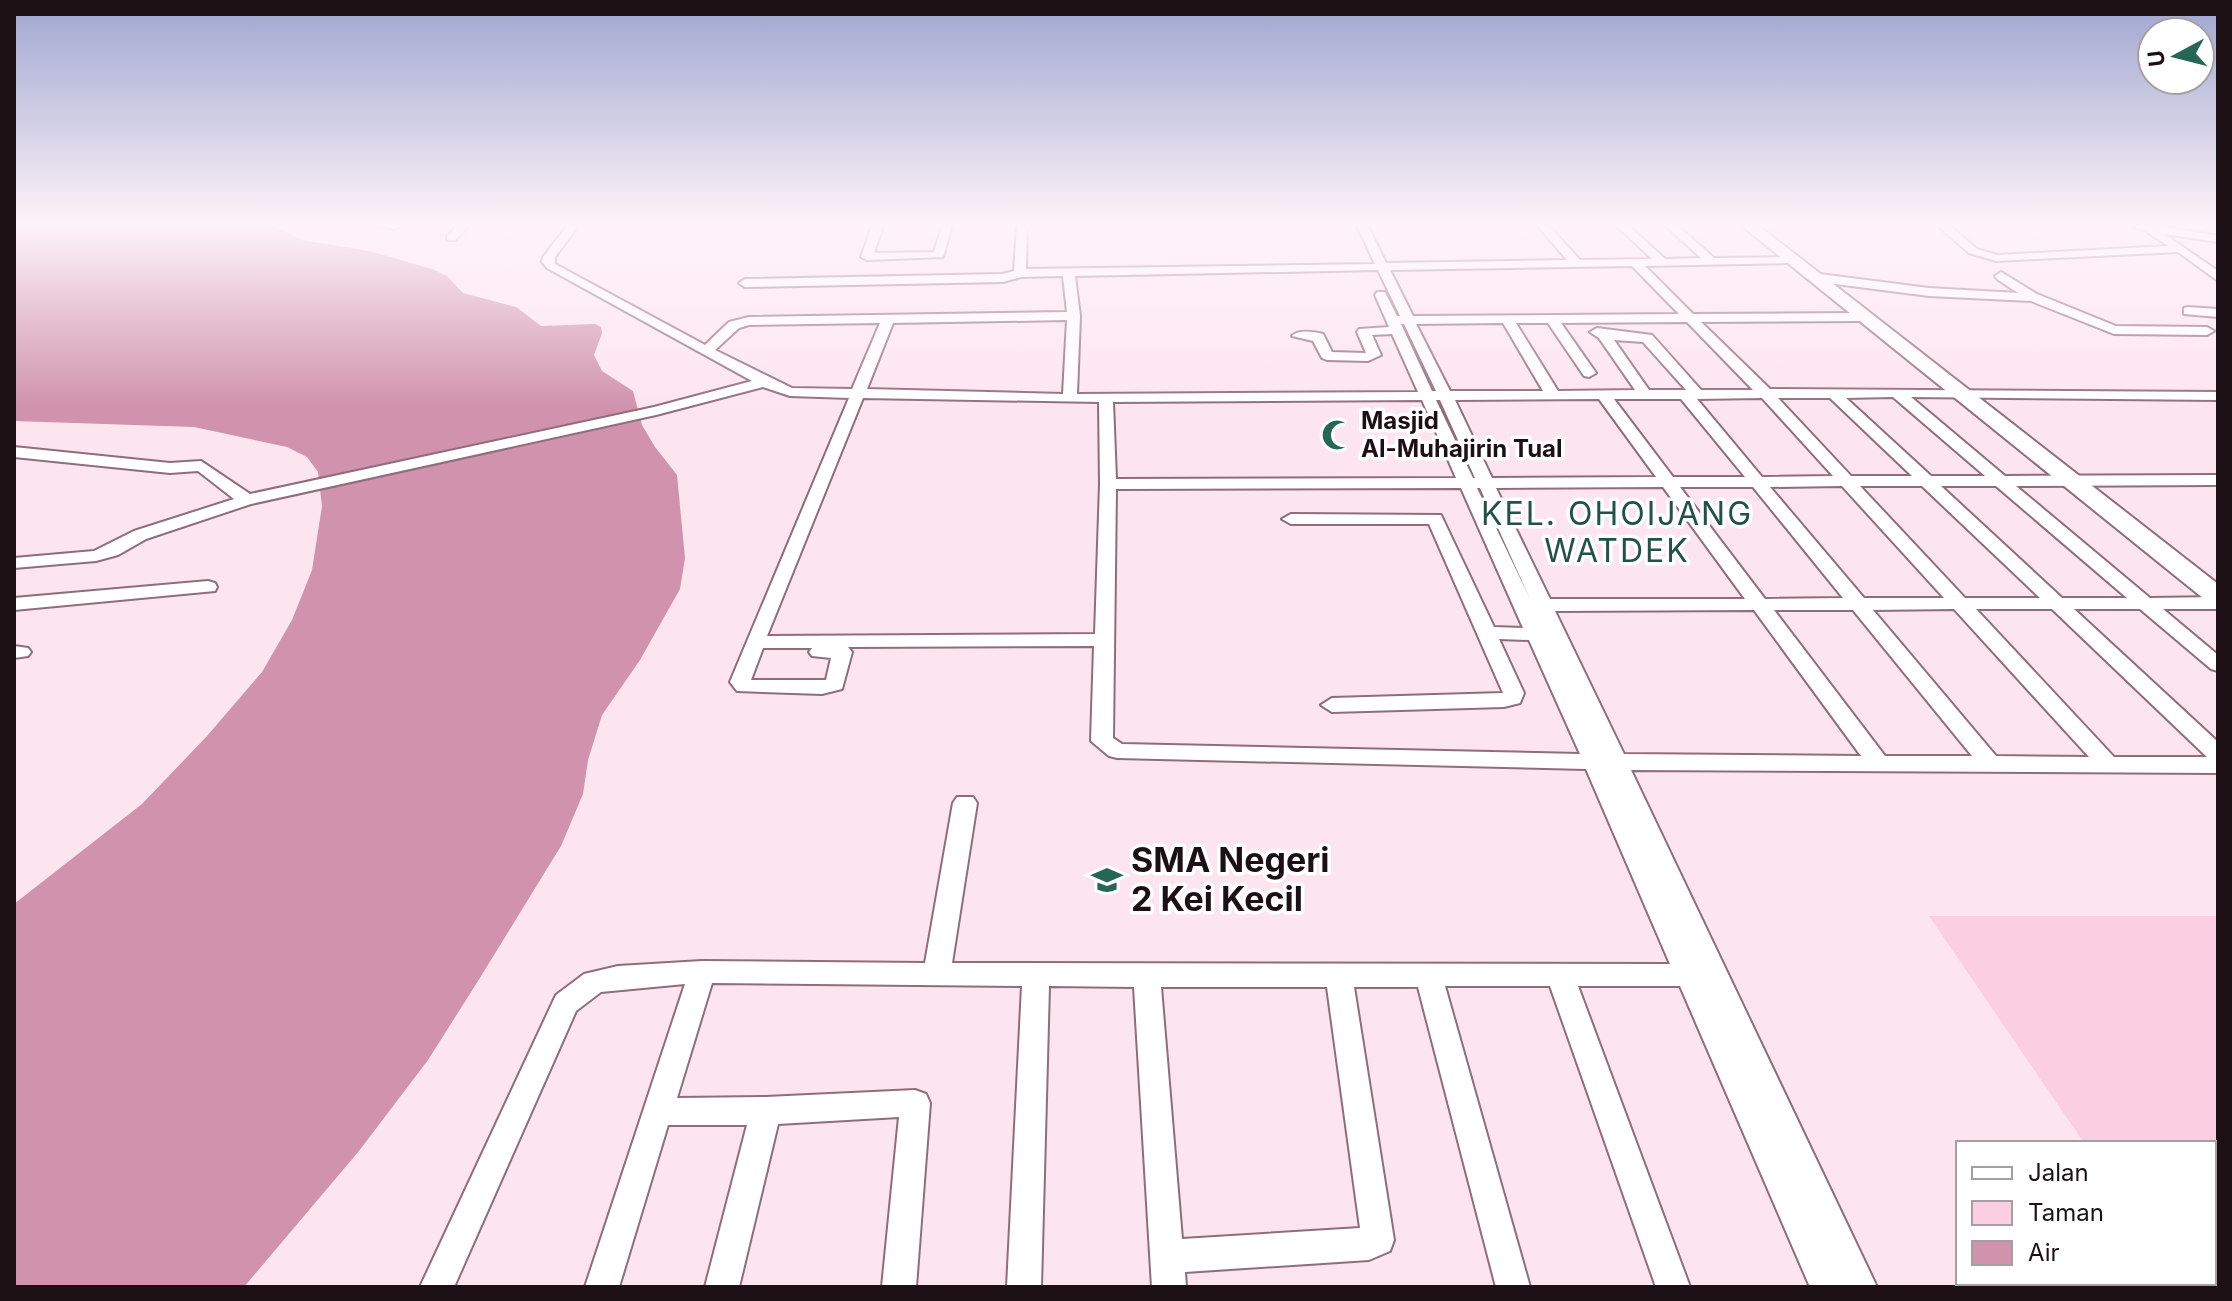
<svg xmlns="http://www.w3.org/2000/svg" width="2232" height="1301" font-family="Inter,sans-serif">
	<style>
		.green { fill: #fbcfe1 }
		.water { fill: #d092ac }
		.lines { fill: none; stroke-linecap: round; stroke-linejoin: round }
		.street-casing { stroke: #8f6d7b; stroke-width: 4 }
		.secondary-casing { stroke: #8f6d7b; stroke-width: 4 }
		.street { fill: #fff; fill-rule: evenodd }
		.secondary { fill: #fff; fill-rule: evenodd }
		.labels { text-anchor: middle; stroke-width: 7; stroke-linejoin: round; paint-order: stroke }
		.far-poi-label { font-size: 24px; font-weight: bold; fill: #1d1015; stroke: #fff; text-anchor: start }
		.quarter-label { font-size: 32px; letter-spacing: 2px; fill: #205344; stroke: #fff }
		.near-poi-label { font-size: 34px; font-weight: bold; fill: #1d1015; stroke: #fff; text-anchor: start }
	</style>
	<rect width="100%" height="100%" fill="#fde5ef"/>
	<!-- green -->
	<path class="green" d="M 1929,916 L 2218,916 L 2218,1287 L 2183,1287 L 2180,1283 L 2214,1283 L 2214,1143 L 2084,1143 Z"/>
	<!-- water -->
	<path class="water" d="M 14,226 L 273,226 L 302,240 L 369,251 L 432,269 L 447,276 L 463,293 L 516,307 L 541,326 L 595,324 L 601,327 L 602,333 L 594,355 L 602,371 L 633,391 L 642,425 L 655,447 L 677,475 L 685,558 L 680,589 L 640,660 L 602,715 L 588,760 L 583,794 L 561,846 L 478,981 L 428,1060 L 359,1151 L 244,1287 L 14,1287 L 14,904 L 142,804 L 207,736 L 262,672 L 292,620 L 312,570 L 322,506 L 318,472 L 307,457 L 287,447 L 194,427 L 14,421 Z"/>
	<g class="lines">
		<!-- street casing -->
		<g class="street-casing">
			<path id="street" d="M 380,226 L 400,226 L 395,229 Z
				M 457,226 L 469,226 L 455,240 L 447,240 L 447,236 Z
				M 567,226 L 578,226 L 555,257 L 555,264 L 705,345 L 729,322 L 749,317 L 1067,312 L 1063,276 L 1021,277 L 1003,282 L 745,287 L 739,283 L 745,279 L 1002,274 L 1014,271 L 1017,226 L 1027,226 L 1026,269 L 1375,264 L 1357,226 L 1368,226 L 1386,263 L 1567,260 L 1538,226 L 1549,226 L 1580,260 L 1652,259 L 1617,226 L 1629,226 L 1665,259 L 1701,258 L 1666,226 L 1678,226 L 1714,258 L 1792,257 L 1798,260 L 1792,263 L 1645,266 L 1693,314 L 1863,313 L 1869,317 L 1863,321 L 1701,322 L 1770,389 L 2218,392 L 2218,400 L 1911,397 L 2005,476 L 2218,475 L 2218,485 L 2016,486 L 2150,598 L 2218,597 L 2218,609 L 2163,609 L 2218,655 L 2218,671 L 2211,669 L 2140,609 L 2074,609 L 2218,742 L 2218,773 L 1631,770 L 1877,1287 L 1810,1287 L 1680,986 L 1578,986 L 1690,1287 L 1656,1287 L 1550,986 L 1445,986 L 1530,1287 L 1496,1287 L 1418,987 L 1354,987 L 1394,1240 L 1390,1251 L 1369,1260 L 1185,1272 L 1186,1287 L 1152,1287 L 1134,987 L 1049,986 L 1041,1287 L 1007,1287 L 1022,986 L 712,983 L 677,1098 L 766,1097 L 915,1090 L 926,1094 L 930,1103 L 916,1287 L 882,1287 L 899,1117 L 778,1124 L 739,1287 L 705,1287 L 747,1125 L 668,1125 L 619,1287 L 585,1287 L 685,984 L 601,992 L 576,1011 L 454,1287 L 420,1287 L 556,995 L 584,974 L 618,966 L 702,961 L 925,963 L 953,803 L 957,797 L 973,797 L 977,803 L 952,963 L 1670,964 L 1586,769 L 1117,758 L 1109,756 L 1091,741 L 1094,646 L 848,647 L 852,652 L 842,689 L 822,694 L 737,691 L 730,682 L 849,398 L 790,396 L 763,387 L 656,415 L 251,504 L 146,539 L 118,555 L 96,561 L 14,568 L 14,558 L 94,551 L 134,531 L 234,499 L 198,471 L 170,473 L 14,457 L 14,447 L 170,463 L 201,461 L 250,494 L 654,407 L 752,381 L 547,268 L 542,262 L 543,257 ZM 1632,266 L 1679,314 L 1413,316 L 1390,270 ZM 1378,270 L 1400,316 L 1397,316 L 1385,292 L 1377,292 L 1375,295 L 1389,327 L 1359,329 L 1357,332 L 1366,353 L 1332,352 L 1323,334 C 1314,332 1299,329 1292,336 L 1313,341 L 1322,358 L 1327,360 L 1368,361 L 1381,355 L 1372,335 L 1392,334 L 1418,392 L 1077,394 L 1080,316 L 1075,276 ZM 1067,320 L 1063,394 L 867,389 L 893,323 ZM 1687,322 L 1753,390 L 1701,390 L 1652,335 L 1597,328 L 1590,332 L 1599,338 L 1635,390 L 1558,391 L 1516,323 L 1548,323 L 1584,376 L 1589,377 L 1596,373 L 1561,323 ZM 880,323 L 852,389 L 792,388 L 715,350 L 739,328 L 749,325 ZM 1503,323 L 1543,391 L 1450,391 L 1416,324 ZM 1401,324 L 1404,324 L 1436,391 L 1432,391 ZM 1614,340 L 1643,342 L 1686,390 L 1649,390 ZM 1893,397 L 1985,476 L 1931,476 L 1846,398 ZM 863,398 L 1099,402 L 1100,484 L 1095,634 L 767,636 ZM 1762,398 L 1833,476 L 1762,477 L 1697,399 ZM 1778,398 L 1830,398 L 1912,476 L 1851,476 ZM 1599,399 L 1656,477 L 1492,478 L 1455,400 ZM 1614,399 L 1681,399 L 1745,477 L 1673,477 ZM 1422,400 L 1456,478 L 1116,479 L 1113,402 ZM 1436,400 L 1440,400 L 1475,478 L 1473,478 ZM 1842,486 L 1944,598 L 1864,598 L 1770,487 ZM 1860,486 L 1922,486 L 2040,598 L 1965,598 ZM 1941,486 L 1996,486 L 2127,598 L 2062,598 ZM 1663,487 L 1745,599 L 1550,599 L 1496,488 ZM 1680,487 L 1753,487 L 1843,598 L 1765,599 ZM 1461,488 L 1523,628 L 1494,627 L 1441,515 L 1291,514 L 1282,519 L 1291,524 L 1429,524 L 1503,693 L 1332,698 L 1321,705 L 1332,712 L 1504,707 L 1520,703 L 1524,693 L 1499,639 L 1529,640 L 1580,754 L 1122,744 L 1113,738 L 1116,489 ZM 1477,488 L 1480,488 L 1530,599 ZM 1954,609 L 2089,757 L 1996,756 L 1873,610 ZM 1976,609 L 2052,609 L 2207,757 L 2114,757 ZM 1754,610 L 1861,756 L 1624,754 L 1555,611 ZM 1774,610 L 1853,610 L 1972,756 L 1885,756 ZM 763,648 L 812,648 L 809,652 L 812,656 L 831,658 L 826,680 L 751,680 ZM 1161,987 L 1327,987 L 1360,1228 L 1182,1239 Z
				M 872,226 L 883,226 L 874,253 L 934,252 L 942,226 L 952,226 L 943,257 L 867,260 L 861,257 Z
				M 1938,226 L 1950,226 L 1977,249 L 1997,255 L 2168,246 L 2146,231 L 2132,226 L 2160,226 L 2218,236 L 2218,242 L 2164,234 L 2218,271 L 2218,281 L 2178,252 L 1996,261 L 1969,253 Z
				M 2001,272 L 2037,294 L 2116,326 L 2207,327 L 2214,331 L 2207,335 L 2114,334 L 2031,301 L 1929,296 L 1812,281 L 1806,277 L 1812,273 L 1929,288 L 2018,293 L 1997,279 L 1995,276 Z
				M 2188,307 L 2218,309 L 2218,317 L 2184,314 L 2184,308 Z
				M 208,581 L 215,583 L 217,587 L 215,591 L 14,610 L 14,598 Z
				M 14,646 L 28,648 L 31,652 L 28,656 L 14,658 Z"/>
		</g>
		<!-- secondary casing -->
		<g class="secondary-casing">
			<path id="secondary" d="M 1742,226 L 1759,226 L 2218,584 L 2218,605 L 2209,603 Z"/>
		</g>
		<!-- street -->
		<use href="#street" class="street"/>
		<!-- secondary -->
		<use href="#secondary" class="secondary"/>
	</g>
	<!-- sky -->
	<linearGradient id="sky" x2="0" y2="1"><stop stop-color="#9ea6d0"/><stop offset="0.55" stop-color="#fef3f8"/><stop offset="1" stop-color="#fef3f8" stop-opacity="0"/></linearGradient>
	<rect width="2232" height="409" fill="url(#sky)"/>
	<!-- icons -->
	<defs>
		<g id="mosque-bare" transform="scale(2.4)"><path d="M3.5-4.9A6 6 0 1 0 3.5 4.9A5 5 0 1 1 3.5-4.9Z" fill="#266655" stroke="#fff" stroke-width="2.5" paint-order="stroke"/></g>
		<g id="school-bare" transform="scale(2.4)"><path d="M0-5L7-2L0 1L-7-2ZM-4 1L0 2.5L4 1V4Q0 6-4 4Z" fill="#266655" stroke="#fff" stroke-width="2.5" paint-order="stroke"/></g>
	</defs>
	<g fill-rule="evenodd">
		<use href="#mosque-bare" x="1337" y="435"/>
		<use href="#school-bare" x="1107" y="880"/>
	</g>
	<g class="labels">
		<!-- far-poi labels -->
		<g class="far-poi-label">
			<text x="1361" y="429">Masjid<tspan x="1361" dy="28">Al-Muhajirin Tual</tspan></text>
		</g>
		<!-- quarter labels -->
		<g class="quarter-label">
			<text x="1617" y="525">KEL. OHOIJANG<tspan x="1617" dy="37">WATDEK</tspan></text>
		</g>
		<!-- near-poi labels -->
		<g class="near-poi-label">
			<text x="1131" y="872">SMA Negeri<tspan x="1131" dy="39">2 Kei Kecil</tspan></text>
		</g>
	</g>
	<!-- border -->
	<rect width="2232" height="1301" fill="none" stroke="#1d1015" stroke-width="32"/>
	<!-- legend -->
	<rect x="1956" y="1141" width="260" height="144" fill="#ffffff" stroke="#a59fa1" stroke-width="2"/>
	<rect x="1972" y="1167" width="40" height="12" fill="#ffffff" stroke="#a59fa1" stroke-width="2"/>
	<text x="2028" y="1181" font-size="24" fill="#1d1015">Jalan</text>
	<rect x="1972" y="1201" width="40" height="24" fill="#fbcfe1" stroke="#a59fa1" stroke-width="2"/>
	<text x="2028" y="1221" font-size="24" fill="#1d1015">Taman</text>
	<rect x="1972" y="1241" width="40" height="24" fill="#d092ac" stroke="#a59fa1" stroke-width="2"/>
	<text x="2028" y="1261" font-size="24" fill="#1d1015">Air</text>
	<!-- north arrow -->
	<g transform="translate(2176 56) rotate(263)"><circle r="38" fill="#ffffff" stroke="#a59fa1" stroke-width="2"/>
	<path d="M0-6L14 30L0 20L-14 30Z" fill="#266655"/>
	<text y="-12" font-size="22" font-weight="bold" text-anchor="middle" fill="#1d1015">U</text>
	</g>
</svg>
